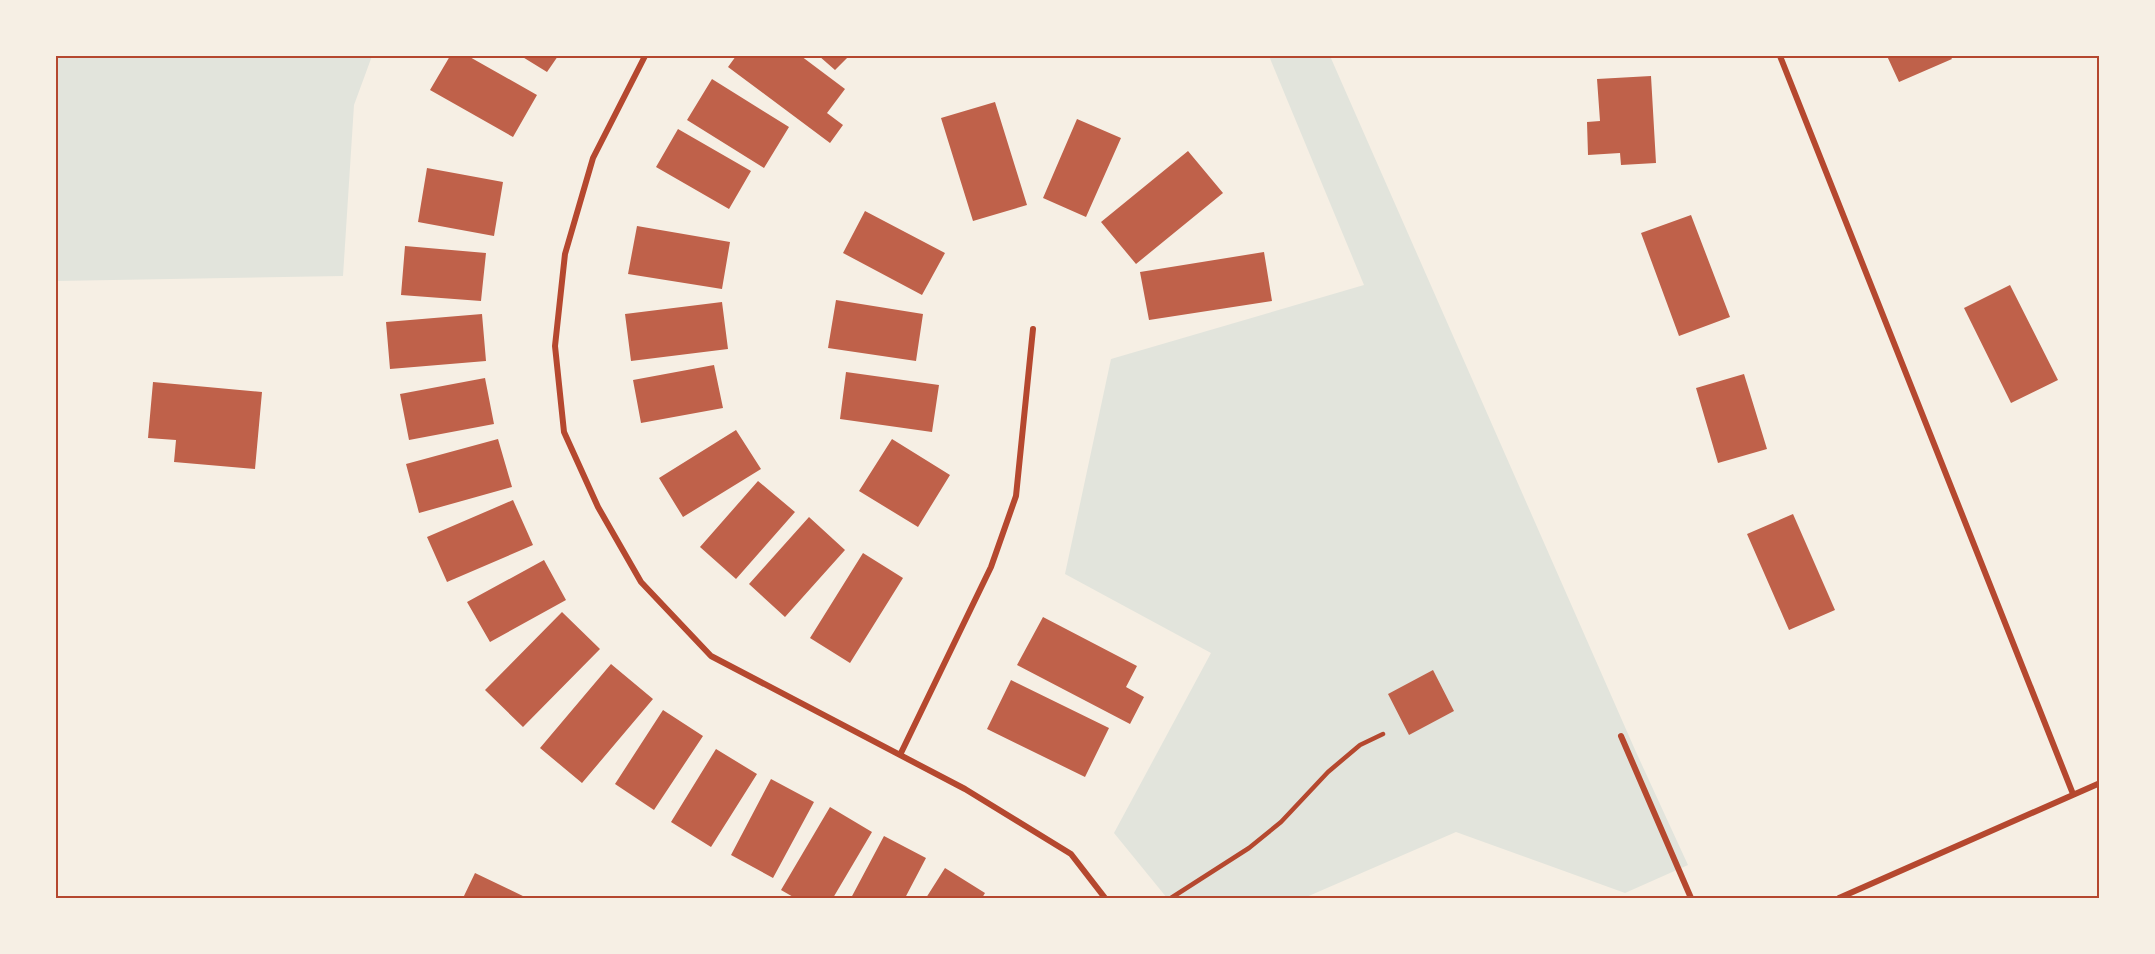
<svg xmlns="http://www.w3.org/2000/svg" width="2155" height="954" font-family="Manrope,sans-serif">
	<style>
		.green { fill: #e2e4dc }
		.building { fill: #bf614a }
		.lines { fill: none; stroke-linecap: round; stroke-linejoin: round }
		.service { stroke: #b5482f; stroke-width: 4.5 }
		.minor { stroke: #b5482f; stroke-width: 6 }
		.neatline { fill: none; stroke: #b5482f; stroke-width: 2 }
	</style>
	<rect width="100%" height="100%" fill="#f6efe4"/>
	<!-- green -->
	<path class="green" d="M 56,56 L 372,56 L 354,105 L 343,276 L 56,281 Z
		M 1269,56 L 1330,56 L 1636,752 L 1688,865 L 1625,893 L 1456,832 L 1304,898 L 1167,898 L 1114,833 L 1211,653 L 1065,574 L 1111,359 L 1364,285 Z"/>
	<!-- building -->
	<path class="building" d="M 450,56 L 468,56 L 537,95 L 513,137 L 430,90 Z
		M 521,56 L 558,56 L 547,72 Z
		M 736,56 L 801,56 L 845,89 L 827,113 L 843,125 L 830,143 L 728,67 Z
		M 819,56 L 849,56 L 835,70 Z
		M 1887,56 L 1950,56 L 1952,59 L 1899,82 Z
		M 1651,76 L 1656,163 L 1621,165 L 1620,153 L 1588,155 L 1587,122 L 1600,121 L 1597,79 Z
		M 712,79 L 789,127 L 764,168 L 687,120 Z
		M 995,102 L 1027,205 L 973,221 L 941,118 Z
		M 1077,119 L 1121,138 L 1086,217 L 1043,198 Z
		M 678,129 L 751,171 L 729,209 L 656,167 Z
		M 1188,151 L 1223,193 L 1136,264 L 1101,222 Z
		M 427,168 L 503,182 L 494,236 L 418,222 Z
		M 865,211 L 945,253 L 922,295 L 843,253 Z
		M 1691,215 L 1730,317 L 1679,336 L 1641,233 Z
		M 637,226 L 730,242 L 722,289 L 628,274 Z
		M 405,246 L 486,253 L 481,301 L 401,295 Z
		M 1264,252 L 1272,301 L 1149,320 L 1140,272 Z
		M 2010,285 L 2058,380 L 2011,403 L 1964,308 Z
		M 836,300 L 923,314 L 916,361 L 828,348 Z
		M 722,302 L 728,349 L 631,361 L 625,314 Z
		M 482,314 L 486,361 L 390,369 L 386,322 Z
		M 714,365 L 723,408 L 641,423 L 633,380 Z
		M 846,372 L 939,385 L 932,432 L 840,419 Z
		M 1744,374 L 1767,449 L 1718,463 L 1696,388 Z
		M 485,378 L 494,424 L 409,440 L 400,394 Z
		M 153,382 L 262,392 L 255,469 L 174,462 L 176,440 L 148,438 Z
		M 736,430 L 761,469 L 683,517 L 659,478 Z
		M 498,439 L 512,487 L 419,513 L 406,464 Z
		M 892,439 L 950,475 L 918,527 L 859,491 Z
		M 758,481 L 795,512 L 736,579 L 700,547 Z
		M 513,500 L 533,545 L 447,582 L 427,537 Z
		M 1793,514 L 1835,610 L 1789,630 L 1747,534 Z
		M 809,517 L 845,550 L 785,617 L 749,584 Z
		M 863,553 L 903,578 L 850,663 L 810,638 Z
		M 544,560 L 566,600 L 490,642 L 467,602 Z
		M 562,612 L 600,649 L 523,727 L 485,690 Z
		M 1043,617 L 1137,666 L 1126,687 L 1144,697 L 1130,724 L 1017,665 Z
		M 611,664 L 653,699 L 582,783 L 540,748 Z
		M 1433,670 L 1454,711 L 1409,735 L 1388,694 Z
		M 1011,680 L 1109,728 L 1085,777 L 987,729 Z
		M 663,710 L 703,736 L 654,810 L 615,784 Z
		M 716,749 L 757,774 L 711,847 L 671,822 Z
		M 771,779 L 814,802 L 773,878 L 731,855 Z
		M 830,807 L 872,832 L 833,898 L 795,898 L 781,890 Z
		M 884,836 L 926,858 L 905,898 L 851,898 Z
		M 945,868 L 985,893 L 982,898 L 926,898 Z
		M 475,873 L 527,898 L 463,898 Z"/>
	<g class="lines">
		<!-- service -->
		<path class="service" d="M 1171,898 L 1249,848 L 1281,822 L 1328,772 L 1360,745 L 1383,734"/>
		<!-- minor -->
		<path class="minor" d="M 645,56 L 593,158 L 565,254 L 555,346 L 564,432 L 598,507 L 641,582 L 711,656 L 965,789 L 1071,854 L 1105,898
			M 1780,56 L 2073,794
			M 1621,736 L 1691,898
			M 900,755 L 991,567 L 1016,496 L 1033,329
			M 1839,898 L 2100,783"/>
	</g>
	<!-- border -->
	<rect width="2155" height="954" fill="none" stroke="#f6efe4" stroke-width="114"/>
	<rect x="57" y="57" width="2041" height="840" class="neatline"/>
</svg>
